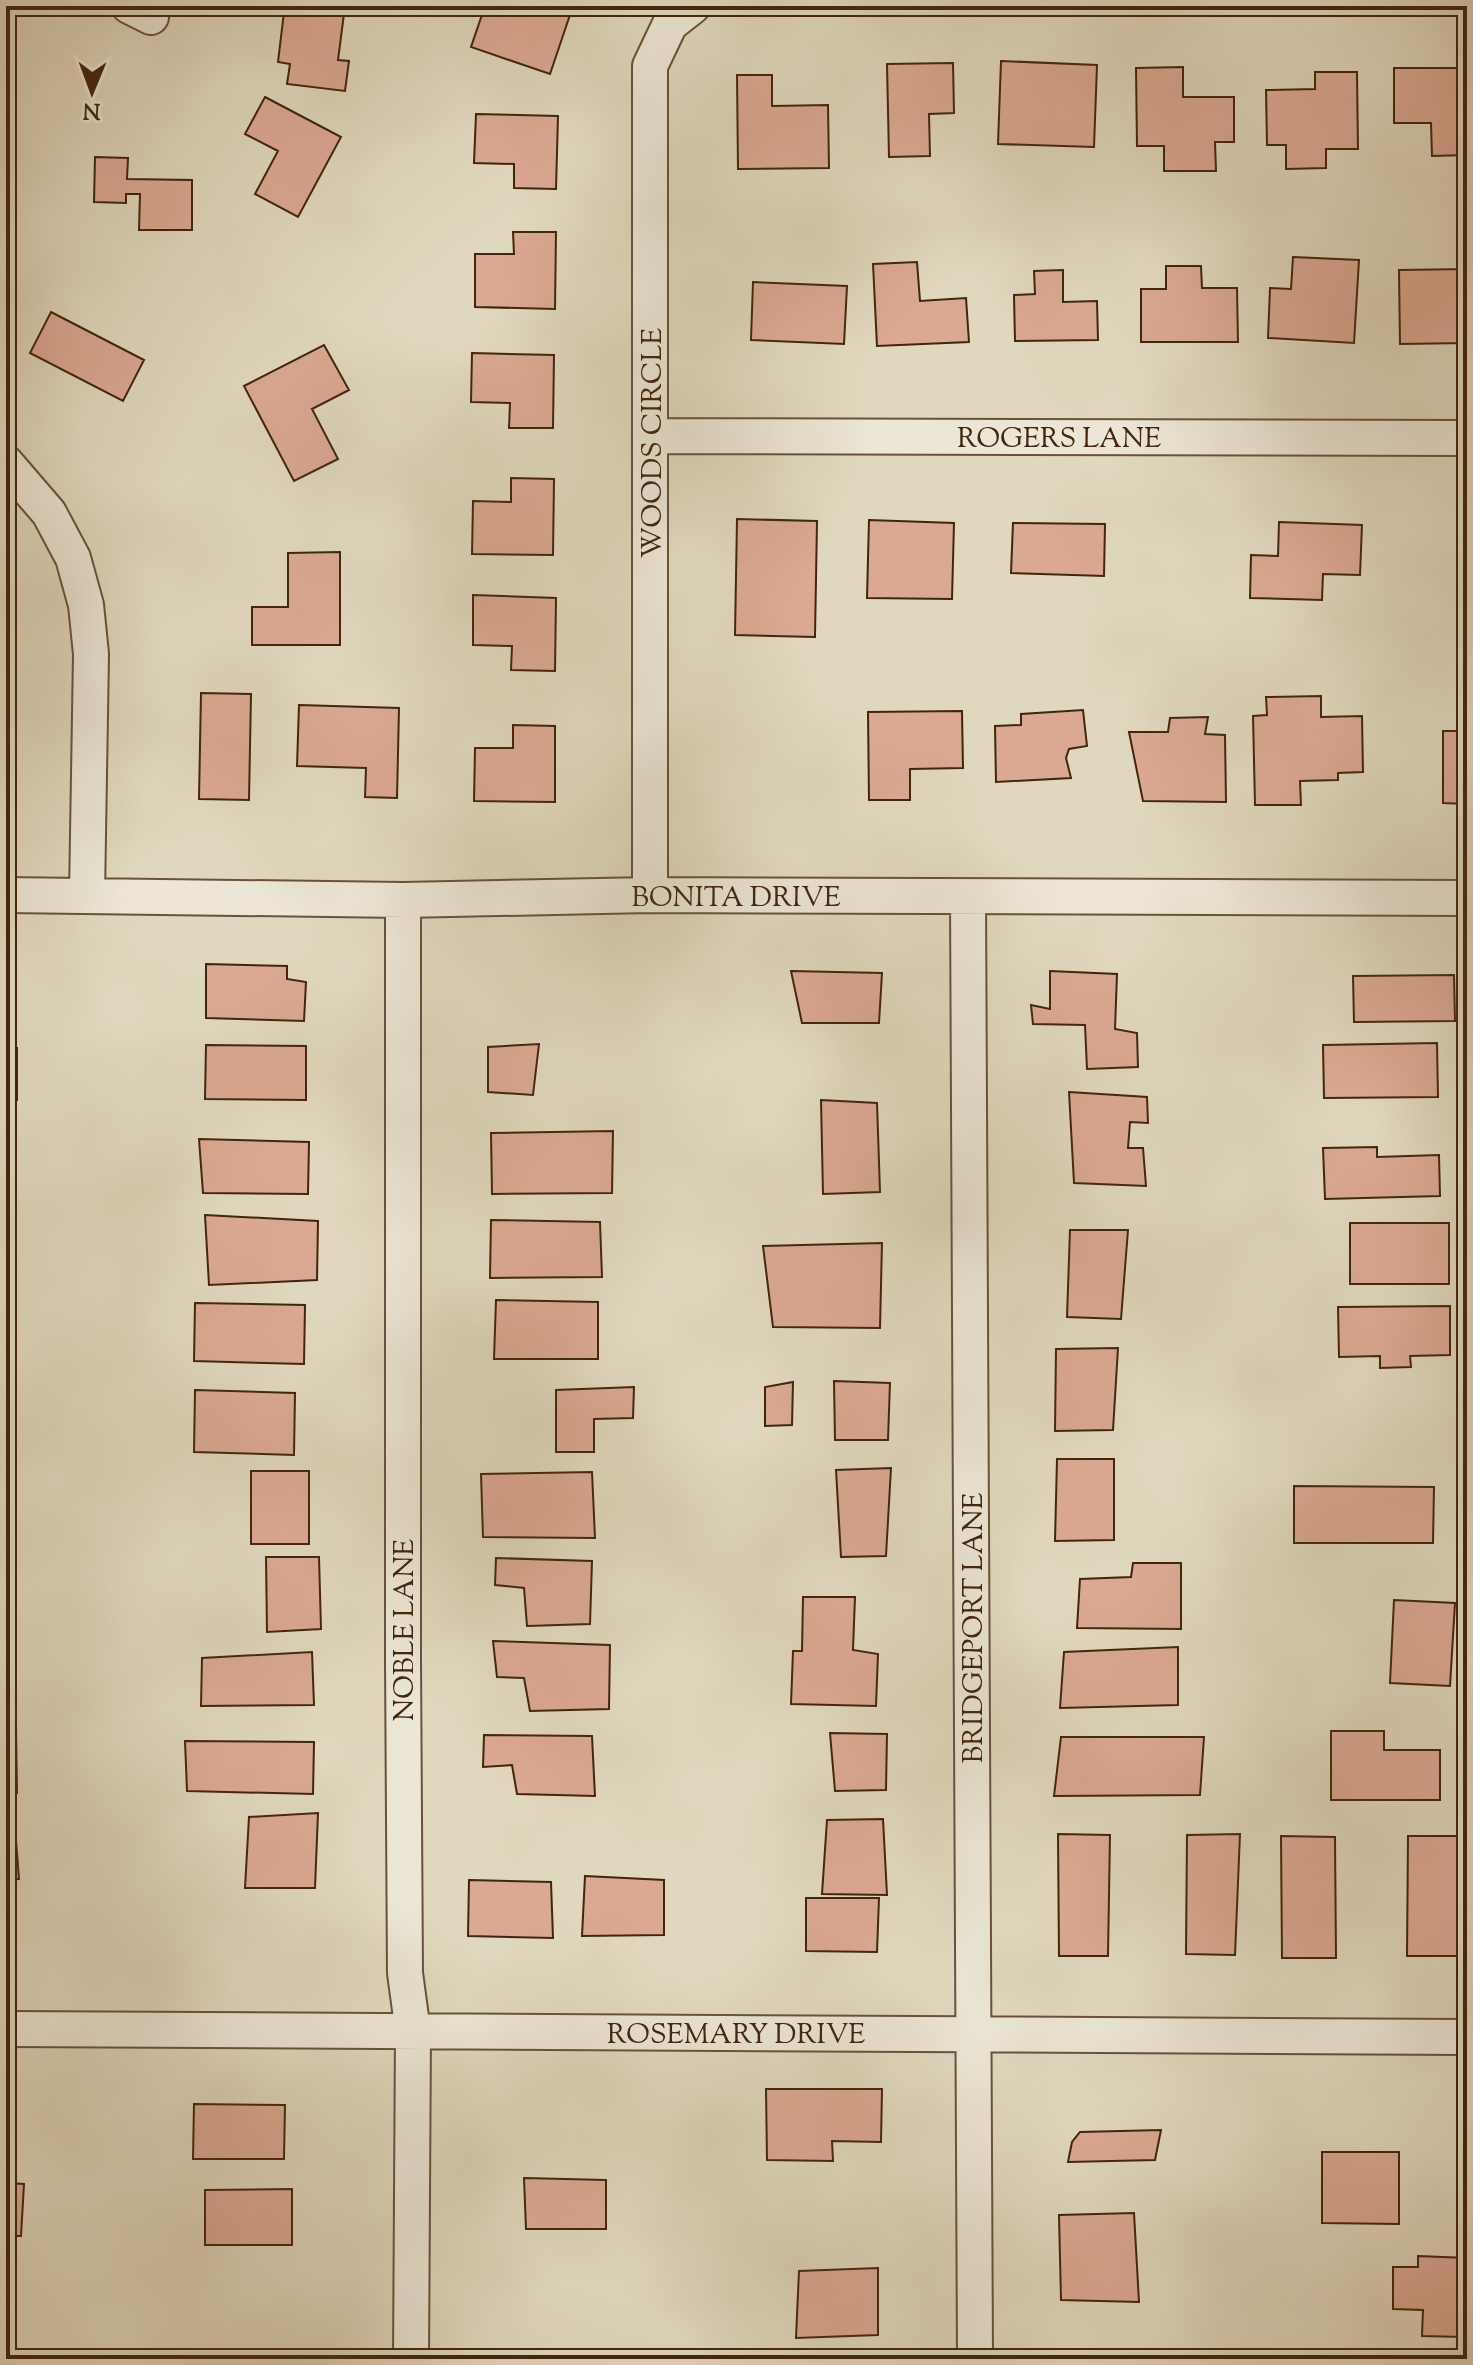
<svg xmlns="http://www.w3.org/2000/svg" width="1473" height="2365" font-family="'Sorts Mill Goudy',serif">
	<style>
		.building { fill: #dba992; stroke: #41250c; stroke-width: 2 }
		.lines { fill: none; stroke-linecap: round; stroke-linejoin: round }
		.street-casing { stroke: #695238; stroke-width: 38 }
		.street { stroke: #ebe6d5; stroke-width: 34 }
		.labels { text-anchor: middle; stroke-width: 7; stroke-linejoin: round; paint-order: stroke }
		.street-label { font-size: 28px; fill: #41250c; stroke: #ebe6d5 }
	</style>
	<rect width="100%" height="100%" fill="#e0d8be"/>
	<filter id="stains"><feTurbulence type="fractalNoise" baseFrequency=".0025" numOctaves="4"/><feColorMatrix values="0 0 0 0 .2 0 0 0 0 .09 0 0 0 0 .02 0 0 0 .5 -.17"/></filter>
	<radialGradient id="worn" r=".72"><stop offset=".6" stop-color="#630" stop-opacity="0"/><stop offset="1" stop-color="#630" stop-opacity=".3"/></radialGradient>
	<!-- building -->
	<path class="building" d="M 295,6 L 345,6 L 338,60 L 349,61 L 345,91 L 287,84 L 290,64 L 278,62 L 284,12 L 295,11 Z
		M 485,6 L 573,6 L 550,74 L 471,47 Z
		M 1001,61 L 1097,65 L 1094,147 L 998,144 Z
		M 953,63 L 954,113 L 929,114 L 930,156 L 889,157 L 887,64 Z
		M 1183,67 L 1183,97 L 1234,97 L 1234,142 L 1215,142 L 1216,171 L 1164,171 L 1164,146 L 1137,146 L 1136,68 Z
		M 1394,68 L 1467,68 L 1467,155 L 1432,156 L 1431,123 L 1394,123 Z
		M 1315,72 L 1357,72 L 1358,149 L 1326,149 L 1326,168 L 1286,169 L 1286,145 L 1267,145 L 1266,90 L 1315,89 Z
		M 737,75 L 772,75 L 772,106 L 828,105 L 829,168 L 738,169 Z
		M 265,97 L 341,137 L 298,217 L 255,194 L 278,151 L 245,134 Z
		M 476,114 L 558,116 L 556,189 L 514,188 L 514,164 L 474,163 Z
		M 95,157 L 128,158 L 127,179 L 192,180 L 192,230 L 139,230 L 140,194 L 126,194 L 126,203 L 94,202 Z
		M 513,232 L 556,232 L 555,309 L 475,307 L 475,254 L 514,254 Z
		M 1293,257 L 1359,260 L 1354,343 L 1268,338 L 1270,288 L 1291,289 Z
		M 917,262 L 920,301 L 966,298 L 969,342 L 877,346 L 873,264 Z
		M 1166,266 L 1201,266 L 1202,288 L 1237,288 L 1238,342 L 1141,342 L 1141,289 L 1166,289 Z
		M 1467,269 L 1467,343 L 1400,344 L 1399,270 Z
		M 1063,270 L 1063,302 L 1097,301 L 1098,340 L 1015,341 L 1014,295 L 1035,294 L 1034,271 Z
		M 753,282 L 847,286 L 844,344 L 751,340 Z
		M 51,312 L 144,360 L 123,401 L 30,353 Z
		M 324,345 L 349,390 L 312,409 L 338,459 L 294,481 L 244,386 Z
		M 472,353 L 554,355 L 553,428 L 509,428 L 510,403 L 471,402 Z
		M 511,478 L 554,479 L 553,555 L 472,554 L 473,501 L 511,502 Z
		M 737,519 L 817,521 L 815,637 L 735,635 Z
		M 869,520 L 954,523 L 952,599 L 867,598 Z
		M 1279,522 L 1362,525 L 1360,575 L 1323,574 L 1322,600 L 1250,598 L 1251,555 L 1278,556 Z
		M 1013,523 L 1105,524 L 1104,576 L 1011,573 Z
		M 340,552 L 340,645 L 252,645 L 252,607 L 288,607 L 288,553 Z
		M 473,595 L 556,598 L 555,671 L 511,670 L 512,646 L 473,645 Z
		M 201,693 L 251,694 L 249,800 L 199,799 Z
		M 1321,696 L 1321,717 L 1362,716 L 1363,772 L 1338,773 L 1338,780 L 1300,781 L 1301,805 L 1255,805 L 1253,716 L 1267,715 L 1266,697 Z
		M 299,705 L 399,708 L 397,798 L 365,797 L 366,768 L 297,766 Z
		M 1083,710 L 1087,746 L 1069,749 L 1066,758 L 1071,778 L 996,782 L 995,726 L 1021,725 L 1021,714 Z
		M 962,711 L 963,768 L 910,769 L 910,800 L 869,800 L 868,712 Z
		M 1208,717 L 1205,734 L 1225,735 L 1226,802 L 1143,801 L 1129,732 L 1168,732 L 1170,718 Z
		M 513,725 L 555,726 L 555,802 L 474,801 L 475,748 L 513,748 Z
		M 1443,731 L 1467,731 L 1467,804 L 1443,803 Z
		M 206,964 L 287,966 L 287,979 L 306,982 L 304,1021 L 206,1018 Z
		M 791,971 L 882,973 L 879,1023 L 802,1023 Z
		M 1050,971 L 1117,974 L 1115,1029 L 1137,1033 L 1138,1067 L 1087,1069 L 1085,1025 L 1033,1024 L 1031,1005 L 1050,1009 Z
		M 1454,975 L 1455,1021 L 1354,1022 L 1353,976 Z
		M 1437,1043 L 1438,1097 L 1324,1098 L 1323,1045 Z
		M 539,1044 L 533,1095 L 488,1092 L 488,1047 Z
		M 206,1045 L 306,1046 L 306,1100 L 205,1099 Z
		M 6,1048 L 17,1048 L 17,1100 L 6,1100 Z
		M 1069,1092 L 1147,1097 L 1148,1123 L 1130,1122 L 1128,1148 L 1143,1148 L 1146,1186 L 1074,1183 Z
		M 821,1100 L 877,1103 L 880,1192 L 823,1194 Z
		M 613,1131 L 612,1193 L 492,1194 L 491,1133 Z
		M 6,1139 L 11,1139 L 11,1192 L 6,1192 Z
		M 199,1139 L 309,1142 L 308,1194 L 203,1193 Z
		M 1377,1147 L 1377,1157 L 1439,1155 L 1440,1196 L 1325,1199 L 1323,1148 Z
		M 205,1215 L 318,1221 L 317,1280 L 209,1285 Z
		M 491,1220 L 600,1222 L 602,1277 L 490,1278 Z
		M 1350,1223 L 1449,1223 L 1449,1284 L 1350,1284 Z
		M 1070,1230 L 1128,1230 L 1121,1319 L 1067,1317 Z
		M 882,1243 L 880,1328 L 773,1327 L 763,1246 Z
		M 496,1300 L 598,1302 L 598,1359 L 494,1359 Z
		M 6,1301 L 16,1301 L 15,1368 L 6,1368 Z
		M 195,1303 L 305,1305 L 304,1364 L 194,1361 Z
		M 1450,1306 L 1450,1355 L 1410,1356 L 1411,1367 L 1380,1368 L 1380,1356 L 1339,1357 L 1338,1307 Z
		M 1118,1348 L 1113,1430 L 1055,1431 L 1056,1349 Z
		M 834,1381 L 890,1383 L 888,1440 L 835,1440 Z
		M 793,1382 L 792,1425 L 765,1426 L 765,1387 Z
		M 634,1387 L 633,1418 L 594,1419 L 594,1452 L 556,1452 L 556,1390 Z
		M 195,1390 L 295,1393 L 294,1455 L 194,1452 Z
		M 1057,1459 L 1114,1459 L 1114,1540 L 1055,1541 Z
		M 891,1468 L 886,1556 L 841,1557 L 836,1470 Z
		M 251,1471 L 309,1471 L 309,1544 L 251,1544 Z
		M 592,1472 L 595,1538 L 483,1537 L 481,1474 Z
		M 1294,1486 L 1434,1487 L 1433,1543 L 1294,1543 Z
		M 266,1557 L 319,1557 L 321,1629 L 267,1632 Z
		M 496,1558 L 592,1561 L 590,1624 L 527,1626 L 524,1588 L 495,1585 Z
		M 1133,1563 L 1181,1563 L 1181,1629 L 1077,1628 L 1080,1579 L 1131,1577 Z
		M 803,1597 L 855,1597 L 853,1650 L 878,1654 L 876,1706 L 791,1704 L 793,1651 L 802,1651 Z
		M 1394,1600 L 1455,1603 L 1450,1686 L 1390,1683 Z
		M 493,1641 L 610,1645 L 609,1709 L 530,1711 L 524,1678 L 497,1677 Z
		M 1178,1647 L 1178,1705 L 1060,1708 L 1064,1652 Z
		M 6,1651 L 14,1651 L 16,1708 L 6,1708 Z
		M 312,1652 L 314,1705 L 201,1706 L 202,1658 Z
		M 6,1728 L 16,1728 L 17,1793 L 6,1793 Z
		M 1331,1731 L 1384,1731 L 1384,1750 L 1440,1750 L 1440,1800 L 1331,1800 Z
		M 830,1733 L 887,1734 L 886,1790 L 835,1791 Z
		M 484,1735 L 592,1736 L 595,1796 L 517,1794 L 512,1765 L 483,1767 Z
		M 1061,1737 L 1204,1737 L 1200,1795 L 1054,1796 Z
		M 185,1741 L 314,1742 L 313,1794 L 187,1791 Z
		M 318,1813 L 315,1888 L 245,1888 L 249,1817 Z
		M 6,1815 L 14,1815 L 19,1879 L 6,1879 Z
		M 883,1819 L 887,1895 L 822,1894 L 827,1820 Z
		M 1058,1834 L 1110,1835 L 1108,1956 L 1059,1956 Z
		M 1240,1834 L 1235,1955 L 1186,1954 L 1187,1835 Z
		M 1281,1836 L 1335,1837 L 1336,1958 L 1282,1958 Z
		M 1408,1836 L 1462,1836 L 1462,1956 L 1407,1956 Z
		M 585,1876 L 664,1880 L 664,1935 L 582,1936 Z
		M 469,1880 L 551,1882 L 553,1938 L 468,1936 Z
		M 806,1898 L 879,1898 L 877,1952 L 806,1951 Z
		M 6,1901 L 12,1901 L 11,1936 L 6,1936 Z
		M 766,2089 L 882,2089 L 881,2142 L 832,2141 L 833,2161 L 767,2160 Z
		M 194,2104 L 285,2105 L 284,2159 L 193,2159 Z
		M 1161,2130 L 1155,2160 L 1068,2162 L 1072,2142 L 1080,2132 Z
		M 1322,2152 L 1399,2152 L 1399,2224 L 1322,2223 Z
		M 524,2178 L 606,2180 L 606,2229 L 526,2229 Z
		M 6,2183 L 24,2184 L 21,2236 L 6,2236 Z
		M 292,2189 L 292,2245 L 205,2245 L 205,2190 Z
		M 1134,2213 L 1139,2302 L 1061,2300 L 1059,2215 Z
		M 1418,2256 L 1467,2258 L 1465,2337 L 1422,2336 L 1423,2310 L 1393,2309 L 1393,2267 L 1418,2267 Z
		M 878,2268 L 878,2335 L 796,2338 L 799,2271 Z
		M 6,2276 L 15,2276 L 15,2333 L 6,2333 Z
		M 234,2350 L 292,2350 L 292,2359 L 234,2359 Z
		M 889,2350 L 889,2359 L 810,2359 L 812,2352 Z"/>
	<g class="lines">
		<!-- street casing -->
		<g class="street-casing">
			<path id="street" d="M 129,6 L 151,17
				M 651,436 L 1467,438
				M 6,463 L 49,513 L 73,558 L 86,605 L 91,654 L 87,895
				M 6,895 L 403,900 L 650,895 L 1467,898
				M 650,895 L 650,66 L 670,24 L 693,6
				M 968,897 L 975,2359
				M 403,900 L 403,1661 L 405,1973 L 413,2032 L 411,2359
				M 6,2029 L 1467,2037"/>
		</g>
		<!-- street -->
		<use href="#street" class="street"/>
	</g>
	<g class="labels">
		<!-- street labels -->
		<g class="street-label">
			<text x="1059" y="447">ROGERS LANE</text>
			<text transform="translate(651 443) rotate(-90)" y="10">WOODS CIRCLE</text>
			<text x="736" y="906">BONITA DRIVE</text>
			<text transform="translate(972 1628) rotate(-90)" y="10">BRIDGEPORT LANE</text>
			<text transform="translate(403 1630) rotate(-90)" y="10">NOBLE LANE</text>
			<text x="736" y="2043">ROSEMARY DRIVE</text>
		</g>
	</g>
	<!-- margin -->
	<rect width="1473" height="2365" fill="none" stroke="#e0d8be" stroke-width="32"/>
	<rect x="8" y="8" width="1457" height="2349" fill="none" stroke="#41250c" stroke-width="4"/>
	<rect x="16" y="16" width="1441" height="2333" fill="none" stroke="#41250c" stroke-width="2"/>
	<!-- north arrow -->
	<g transform="translate(92 92) rotate(181)" stroke="#ebe6d5" stroke-width="6" paint-order="stroke">
	<path d="M0-6L14 30L0 20L-14 30Z" fill="#41250c"/>
	<text y="-12" font-size="22" font-weight="bold" text-anchor="middle" fill="#41250c">N</text>
	</g>
	<rect width="100%" height="100%" filter="url(#stains)"/>
	<rect width="100%" height="100%" fill="url(#worn)"/>
</svg>
